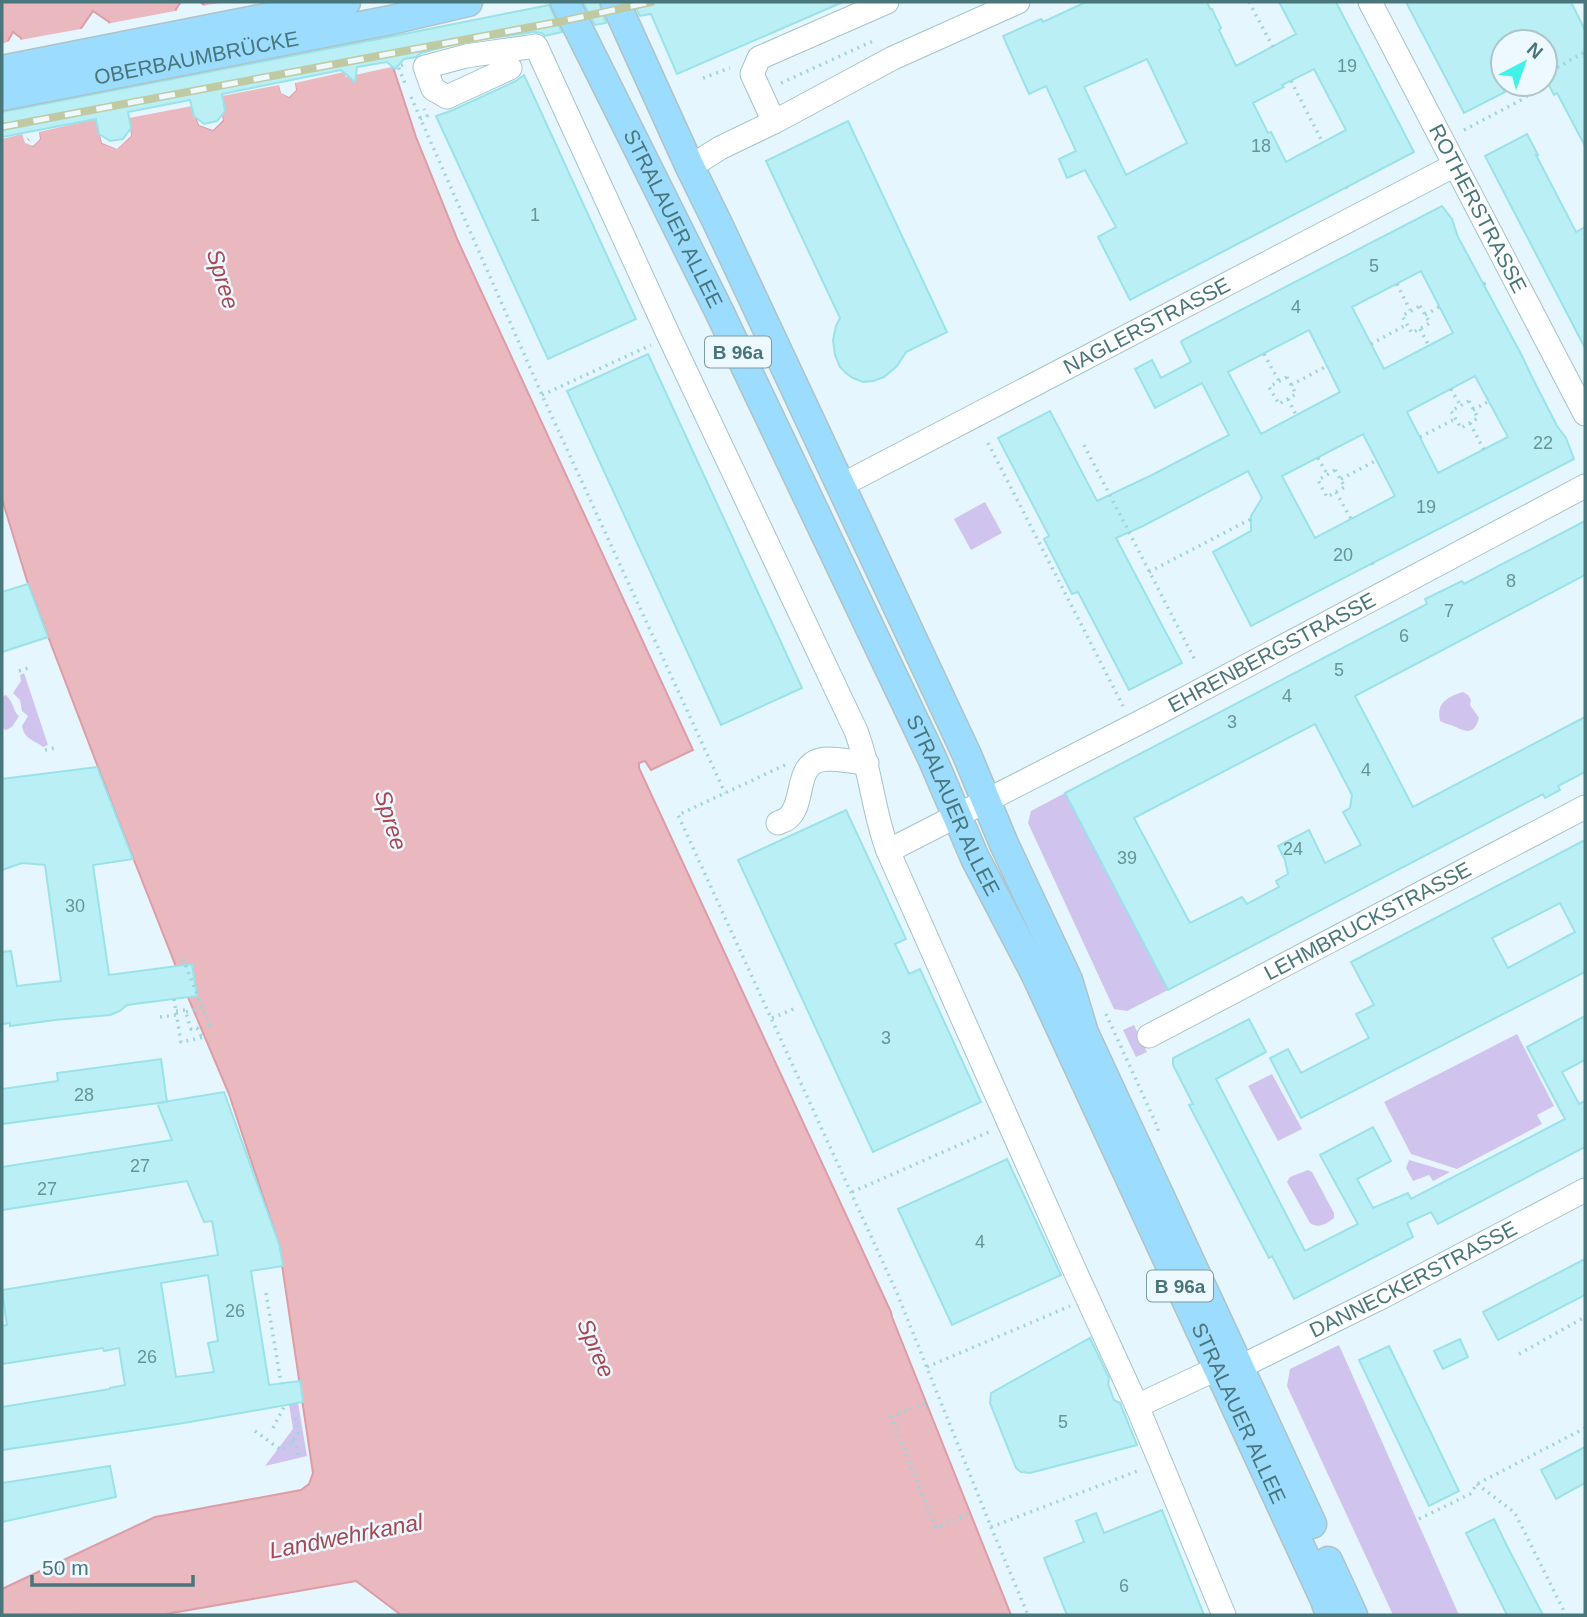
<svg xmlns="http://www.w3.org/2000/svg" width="1587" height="1617" font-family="Arial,sans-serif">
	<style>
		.green { fill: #d0c3ee }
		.water { fill: #eab8bf; stroke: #dd9da5; stroke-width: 2; fill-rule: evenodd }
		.pier { fill: #e6f6fe }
		.building { fill: #bbeff6; stroke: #9ae2ea; stroke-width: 2; fill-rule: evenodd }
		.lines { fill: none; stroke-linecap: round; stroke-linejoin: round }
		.minor-casing { stroke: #a2c4ca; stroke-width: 25 }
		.major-casing { stroke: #aec3c4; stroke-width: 31 }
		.path { stroke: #9ed5dc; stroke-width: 3.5; stroke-dasharray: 2 5; stroke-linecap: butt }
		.minor { stroke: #fff; stroke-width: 23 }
		.major { stroke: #9cdcff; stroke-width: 28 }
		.rail-casing { stroke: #bfcaa2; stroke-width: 8 }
		.rail { stroke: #eef9ff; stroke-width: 5; stroke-dasharray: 16; stroke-linecap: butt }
		.labels { text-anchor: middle; stroke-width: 5; stroke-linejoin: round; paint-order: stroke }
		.number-label { font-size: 18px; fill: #659499 }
		.shield { fill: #eef9ff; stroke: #7a9da2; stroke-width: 2 }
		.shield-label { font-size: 19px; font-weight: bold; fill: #48767a }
		.street-label { font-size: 21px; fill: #48767a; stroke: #eef9ff }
		.water-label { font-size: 23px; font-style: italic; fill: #a64752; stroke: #eef9ff }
	</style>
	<rect width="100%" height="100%" fill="#e6f6fe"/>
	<!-- green -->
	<path class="green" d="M 985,502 L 1002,533 L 971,550 L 954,519 Z
		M 24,673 L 48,745 L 43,747 C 34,740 24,739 22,726 L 28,716 L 22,711 L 20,700 L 13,693 L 21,681 L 20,675 Z
		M 1463,692 L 1468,695 L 1471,700 L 1470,705 L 1479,718 C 1473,738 1464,730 1451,725 C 1447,724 1444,723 1440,721 C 1436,703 1447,697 1463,692 Z
		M 6,695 C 15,704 12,710 19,716 L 12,727 L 6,730 L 2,728 L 2,697 Z
		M 1065,793 L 1168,990 L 1127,1011 L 1114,1009 L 1028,823 L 1031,811 Z
		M 1134,1025 L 1147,1052 L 1136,1057 L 1123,1030 Z
		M 1517,1034 L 1554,1106 L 1537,1115 L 1542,1124 L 1457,1169 L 1411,1154 L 1384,1102 Z
		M 1272,1074 L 1302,1129 L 1278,1141 L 1248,1086 Z
		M 1409,1160 L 1450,1172 L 1433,1181 L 1429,1175 L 1413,1181 L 1406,1168 Z
		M 1308,1170 L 1312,1172 L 1334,1213 L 1334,1218 C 1326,1224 1319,1229 1310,1223 L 1287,1182 L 1290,1177 Z
		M 1339,1345 L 1459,1615 L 1393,1615 L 1287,1386 L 1290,1369 Z
		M 298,1403 L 307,1456 L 265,1466 L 293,1429 L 289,1404 Z"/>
	<!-- water -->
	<path class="water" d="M 2,2 L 181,2 L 176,9 L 192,106 L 199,125 L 213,130 L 223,121 L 221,113 L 221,96 L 204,5 L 200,2 L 266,2 L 281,92 L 289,97 L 296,90 L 279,2 L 345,72 L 391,61 L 416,137 L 458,241 L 693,750 L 651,770 L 645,761 L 639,763 L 639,768 L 891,1312 L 892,1317 L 1011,1615 L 401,1615 L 356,1581 L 166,1614 L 2,1615 L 2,1589 L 155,1517 L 301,1490 L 309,1484 L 313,1473 L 279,1245 L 229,1094 L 190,1002 L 119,822 L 28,584 L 2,499 ZM 93,11 L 109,22 L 131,136 L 117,148 L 102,143 L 80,30 ZM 13,32 L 21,38 L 40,139 L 33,146 L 23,134 L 8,41 Z"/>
	<!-- pier -->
	<path class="pier" d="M 225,2 L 269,2 L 284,90 L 289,93 L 293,89 L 276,2 L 340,2 L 348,73 L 351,72 L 340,2 L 380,2 L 396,66 L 346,77 L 344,72 L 295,83 L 296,90 L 289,97 L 281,93 L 279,85 L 222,96 L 225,112 L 221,113 L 223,120 L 213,130 L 199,125 L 192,106 L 129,118 L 131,136 L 117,149 L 102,143 L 96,119 L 39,132 L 40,139 L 33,146 L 25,143 L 22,134 L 2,139 L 2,44 L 12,40 L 11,42 L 26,134 L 28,140 L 32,142 L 37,138 L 17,40 L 16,39 L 20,38 L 20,40 L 86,28 L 84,30 L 105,140 L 116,145 L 127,135 L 106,24 L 180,10 L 196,105 L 202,122 L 212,126 L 219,119 L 218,97 L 201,6 Z"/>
	<!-- building -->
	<path class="building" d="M 583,2 L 599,2 L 606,23 L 595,25 Z
		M 633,2 L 843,2 L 677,74 L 651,14 L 640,16 Z
		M 1086,2 L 1207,2 L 1210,9 L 1212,9 L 1221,28 L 1219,30 L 1236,66 L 1296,34 L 1279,2 L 1336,2 L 1414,152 L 1130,300 L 1098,237 L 1116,227 L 1085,170 L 1067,178 L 1059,159 L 1076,151 L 1046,86 L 1029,94 L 1003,36 L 1041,19 L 1043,22 ZM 1147,59 L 1187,143 L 1126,175 L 1084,87 ZM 1314,69 L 1346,130 L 1286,162 L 1271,132 L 1268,133 L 1253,103 L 1284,87 L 1282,85 Z
		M 1406,2 L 1571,2 L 1585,30 L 1585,146 L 1557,93 L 1554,95 L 1545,77 L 1545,42 L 1503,42 L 1502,86 L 1505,92 L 1464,113 Z
		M 549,5 L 562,32 L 545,36 L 542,33 L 534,32 L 463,42 L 421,53 L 416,57 L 404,59 L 395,69 L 387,62 L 357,67 L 355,82 L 341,70 L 222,94 L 225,111 L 217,121 L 204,124 L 194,116 L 190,100 L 128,112 L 131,128 L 123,139 L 110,141 L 99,134 L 96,119 L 2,137 L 2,112 L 394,36 Z
		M 524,75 L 636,319 L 548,359 L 436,116 L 453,110 L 516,81 Z
		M 848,121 L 947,332 L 906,352 L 897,366 L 884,377 L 873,381 L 863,382 L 853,378 L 847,374 L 840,367 L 835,355 L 833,340 L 836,326 L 840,318 L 766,161 Z
		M 1527,134 L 1538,155 L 1536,155 L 1576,232 L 1585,227 L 1585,348 L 1485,156 Z
		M 1442,206 L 1452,219 L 1458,237 L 1521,354 L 1533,379 L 1557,426 L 1566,438 L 1574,459 L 1251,626 L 1213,552 L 1251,531 L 1251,516 L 1262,498 L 1248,471 L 1143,526 L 1116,538 L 1182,663 L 1129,690 L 1078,592 L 1072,594 L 1044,539 L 1049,536 L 998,438 L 1050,411 L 1097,501 L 1152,475 L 1229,435 L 1202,383 L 1155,408 L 1135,369 L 1152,360 L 1161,378 L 1191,362 L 1181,342 L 1183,340 ZM 1421,271 L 1453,333 L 1384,369 L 1352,307 ZM 1309,330 L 1340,392 L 1261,434 L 1228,372 ZM 1475,376 L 1508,437 L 1438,473 L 1407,412 ZM 1363,434 L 1395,496 L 1315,538 L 1282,476 Z
		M 648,354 L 802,688 L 721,725 L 567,391 Z
		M 1585,521 L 1585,575 L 1355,696 L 1413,807 L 1585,717 L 1585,772 L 1558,786 L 1560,790 L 1545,798 L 1543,794 L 1168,990 L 1065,793 L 1427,604 L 1425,599 L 1462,581 L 1464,584 ZM 1315,724 L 1352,795 L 1350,808 L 1343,812 L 1361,845 L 1325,863 L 1309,830 L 1278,846 L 1285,860 L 1288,874 L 1276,881 L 1279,887 L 1247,904 L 1242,897 L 1190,923 L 1134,818 Z
		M 28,584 L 48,637 L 2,652 L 2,592 Z
		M 97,767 L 133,859 L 93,865 L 109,975 L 192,964 L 197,996 L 127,1005 L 120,1011 L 110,1015 L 55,1020 L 10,1026 L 10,1023 L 2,1024 L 2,952 L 11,951 L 17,986 L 61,981 L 45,865 L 22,863 L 2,870 L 2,779 Z
		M 846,810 L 906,939 L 895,944 L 909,974 L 920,969 L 981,1102 L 873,1152 L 738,860 Z
		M 1585,840 L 1585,972 L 1301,1118 L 1270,1058 L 1288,1049 L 1301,1073 L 1369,1038 L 1356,1014 L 1374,1005 L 1351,962 ZM 1560,903 L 1575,932 L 1508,968 L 1492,938 Z
		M 1585,1016 L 1585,1060 L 1562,1072 L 1579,1104 L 1585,1101 L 1585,1147 L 1438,1224 L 1431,1212 L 1407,1223 L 1413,1237 L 1294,1299 L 1272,1256 L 1269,1258 L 1189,1105 L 1193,1104 L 1173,1065 L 1173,1058 L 1249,1019 L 1266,1052 L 1216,1079 L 1305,1251 L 1358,1224 L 1320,1155 L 1373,1127 L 1391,1161 L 1357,1179 L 1373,1208 L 1408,1193 L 1411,1199 L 1565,1119 L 1527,1047 Z
		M 161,1059 L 167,1102 L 2,1124 L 2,1089 L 58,1081 L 57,1073 Z
		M 224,1092 L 279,1244 L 283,1266 L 251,1271 L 269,1385 L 300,1381 L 303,1402 L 184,1423 L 2,1450 L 2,1407 L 110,1389 L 110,1388 L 125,1385 L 119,1348 L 104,1351 L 103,1348 L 2,1364 L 2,1326 L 7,1325 L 2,1290 L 218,1255 L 212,1221 L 204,1222 L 187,1181 L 2,1210 L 2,1167 L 172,1140 L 157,1103 ZM 208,1275 L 218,1341 L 208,1343 L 214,1372 L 176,1377 L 161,1283 Z
		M 1007,1159 L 1061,1275 L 952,1325 L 898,1209 Z
		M 1585,1259 L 1585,1295 L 1498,1340 L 1483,1312 Z
		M 1090,1338 L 1109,1378 L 1108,1384 L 1114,1400 L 1120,1403 L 1137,1445 L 1030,1473 L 1021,1472 L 1016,1468 L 990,1403 L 991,1393 Z
		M 1460,1339 L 1468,1357 L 1443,1369 L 1434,1351 Z
		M 1389,1346 L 1459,1491 L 1429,1506 L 1359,1360 Z
		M 1585,1447 L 1585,1483 L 1556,1499 L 1541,1470 Z
		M 110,1466 L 116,1497 L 2,1522 L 2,1483 Z
		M 1162,1510 L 1204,1615 L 1067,1615 L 1044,1558 L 1084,1542 L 1076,1521 L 1096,1513 L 1104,1533 Z
		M 1494,1519 L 1507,1546 L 1543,1615 L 1507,1615 L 1466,1533 Z"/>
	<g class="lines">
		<!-- minor casing -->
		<g class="minor-casing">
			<g id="minor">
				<path id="s1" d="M 1370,2 L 1585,414"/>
				<path d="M 510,68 L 447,97 L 433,89 L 425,67 L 466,56 L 536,46 L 669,336 L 856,731 C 871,770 873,812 888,851 L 1075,1271 L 1137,1406 L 1224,1615"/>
				<path d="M 774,122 L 752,74 L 759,58 L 887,2"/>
				<path d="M 690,167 L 720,148 L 774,122 L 893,58 L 1018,2"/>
				<path id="s2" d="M 840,486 L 1455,165"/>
				<path d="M 778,823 C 780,822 786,820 788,818 C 807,802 792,760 828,759 C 840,759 854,762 867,763"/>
				<path id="s3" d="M 888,851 L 1158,713 L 1585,486"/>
				<path id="s4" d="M 1149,1036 L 1585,807"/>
				<path id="s5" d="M 1240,1367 L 1382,1297 L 1585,1190"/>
				<path d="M 1137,1406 L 1218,1368"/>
			</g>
		</g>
		<!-- major casing -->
		<g class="major-casing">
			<g id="major">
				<path id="s6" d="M 565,2 L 719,311 L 932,758 L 975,858 L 1035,973 L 1325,1600 L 1330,1615"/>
				<path d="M 615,2 L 690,167 L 718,224 L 967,755 L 1004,844 L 1068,980 L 1084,1033 L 1312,1524"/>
				<path d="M 2,70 L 346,2"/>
				<path id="s7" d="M 2,96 L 391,20 L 468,2"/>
				<path d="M 1328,1561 L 1353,1615"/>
			</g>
		</g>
		<!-- path -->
		<path class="path" d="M 1249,2 L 1273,47
			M 403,65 L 398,66 L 406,86
			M 1545,74 L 1585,52
			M 703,78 L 730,68
			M 1291,81 L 1323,143
			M 781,83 L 873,41
			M 411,97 L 542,395 L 725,793
			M 420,119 L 427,116 L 424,109
			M 1464,130 L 1525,98 L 1537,84
			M 1346,187 L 1349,193
			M 1397,284 L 1410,310
			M 1484,284 L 1488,282
			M 1420,306 L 1430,323 L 1412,333 L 1402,316 Z
			M 1425,315 L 1439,307
			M 1420,329 L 1429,346
			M 1371,344 L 1406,325
			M 1264,354 L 1279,381
			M 1287,377 L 1296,394 L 1279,404 L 1269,387 Z
			M 1291,385 L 1327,366
			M 1451,389 L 1460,405
			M 542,395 L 651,345
			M 1288,399 L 1296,415
			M 1469,401 L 1478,418 L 1461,428 L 1451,411 Z
			M 1473,410 L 1489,401
			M 1470,423 L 1484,450
			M 1420,437 L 1455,419
			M 988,443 L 1123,706
			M 1084,445 L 1196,662
			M 1318,458 L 1327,474
			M 1335,470 L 1345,487 L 1327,497 L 1318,480 Z
			M 1341,479 L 1377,460
			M 1336,492 L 1351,519
			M 1372,563 L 1375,569
			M 1149,572 L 1251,519
			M 19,671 L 31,667
			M 45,750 L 58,747
			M 785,765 L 678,815 L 897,1293 L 991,1527 L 1028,1615
			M 183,959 L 210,1026
			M 174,999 L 181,1042 L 204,1037
			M 176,1011 L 185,1010 L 191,1029 L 197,1028 L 202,1037
			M 186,1012 L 202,1007
			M 1106,1014 L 1158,1128 L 1158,1131
			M 160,1017 L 176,1015
			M 772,1018 L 796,1008
			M 852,1192 L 991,1131
			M 266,1293 L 281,1383
			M 1519,1354 L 1585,1317
			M 927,1367 L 1070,1306
			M 925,1403 L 891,1417 L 936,1528 L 970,1513
			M 273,1428 L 285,1405
			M 255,1431 L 281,1450 L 289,1446 L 298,1433 L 295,1416
			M 292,1441 L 296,1444 L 298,1455
			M 1477,1484 L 1515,1513 L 1566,1615
			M 1419,1519 L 1470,1494 L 1477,1484 L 1585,1428
			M 991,1527 L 1140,1470"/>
		<!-- minor -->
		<use href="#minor" class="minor"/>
		<!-- major -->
		<use href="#major" class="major"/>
		<!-- rail casing -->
		<g class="rail-casing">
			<path id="rail" d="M 2,127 L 558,22 L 651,2"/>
		</g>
		<!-- rail -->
		<use href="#rail" class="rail"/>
	</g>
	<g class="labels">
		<!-- number labels -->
		<g class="number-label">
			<text x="1347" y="72">19</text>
			<text x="1261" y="152">18</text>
			<text x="535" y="221">1</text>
			<text x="1374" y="272">5</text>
			<text x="1296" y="313">4</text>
			<text x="1543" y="449">22</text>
			<text x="1426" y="513">19</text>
			<text x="1343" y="561">20</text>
			<text x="1511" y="587">8</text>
			<text x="1449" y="617">7</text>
			<text x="1404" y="642">6</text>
			<text x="1339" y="676">5</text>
			<text x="1287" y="702">4</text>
			<text x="1232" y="728">3</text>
			<text x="1366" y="776">4</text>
			<text x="1293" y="855">24</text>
			<text x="1127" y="864">39</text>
			<text x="75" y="912">30</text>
			<text x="886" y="1044">3</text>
			<text x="84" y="1101">28</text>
			<text x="140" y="1172">27</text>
			<text x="47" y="1195">27</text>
			<text x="980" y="1248">4</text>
			<text x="235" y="1317">26</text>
			<text x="147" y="1363">26</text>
			<text x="1063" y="1428">5</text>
			<text x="1124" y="1592">6</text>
		</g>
		<!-- shield labels -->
		<g class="shield">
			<rect x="705" y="336.5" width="66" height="31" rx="5"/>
			<rect x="1147" y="1270.5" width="66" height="31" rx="5"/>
		</g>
		<g class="shield-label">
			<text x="738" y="359">B 96a</text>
			<text x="1180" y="1293">B 96a</text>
		</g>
		<!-- street labels -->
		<g class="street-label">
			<text dy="7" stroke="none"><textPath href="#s7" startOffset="198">OBERBAUMBRÜCKE</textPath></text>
			<text dy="7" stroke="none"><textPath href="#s1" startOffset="233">ROTHERSTRASSE</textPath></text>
			<text dy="7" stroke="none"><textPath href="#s6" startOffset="242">STRALAUER ALLEE</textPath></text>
			<text dy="7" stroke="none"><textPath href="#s2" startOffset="346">NAGLERSTRASSE</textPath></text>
			<text dy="7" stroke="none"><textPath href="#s3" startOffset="432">EHRENBERGSTRASSE</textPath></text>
			<text dy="7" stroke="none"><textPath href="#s6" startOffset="892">STRALAUER ALLEE</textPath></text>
			<text dy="7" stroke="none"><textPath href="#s4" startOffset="247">LEHMBRUCKSTRASSE</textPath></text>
			<text dy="7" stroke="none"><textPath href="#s5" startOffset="194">DANNECKERSTRASSE</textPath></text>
			<text dy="7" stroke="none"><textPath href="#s6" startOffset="1564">STRALAUER ALLEE</textPath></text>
		</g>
		<!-- water labels -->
		<g class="water-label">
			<text transform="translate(223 279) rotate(73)" y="8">Spree</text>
			<text transform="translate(391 820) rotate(73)" y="8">Spree</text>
			<text transform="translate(596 1348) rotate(67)" y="8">Spree</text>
			<text transform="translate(346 1536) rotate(-11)" y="8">Landwehrkanal</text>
		</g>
	</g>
	<!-- border -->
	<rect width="1587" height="1617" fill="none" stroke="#48767a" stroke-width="7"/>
	<!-- north arrow -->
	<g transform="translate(1524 63) rotate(41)"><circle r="33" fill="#eef9ff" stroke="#acc5ca" stroke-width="2"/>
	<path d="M0-5L12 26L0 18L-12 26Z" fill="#41f2e9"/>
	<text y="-10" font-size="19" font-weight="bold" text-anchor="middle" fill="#48767a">N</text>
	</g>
	<!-- scale -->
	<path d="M32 1575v10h161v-10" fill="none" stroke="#48767a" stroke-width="3.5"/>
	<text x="42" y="1575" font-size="21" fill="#48767a" stroke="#eef9ff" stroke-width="5" paint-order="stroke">50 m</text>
</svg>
